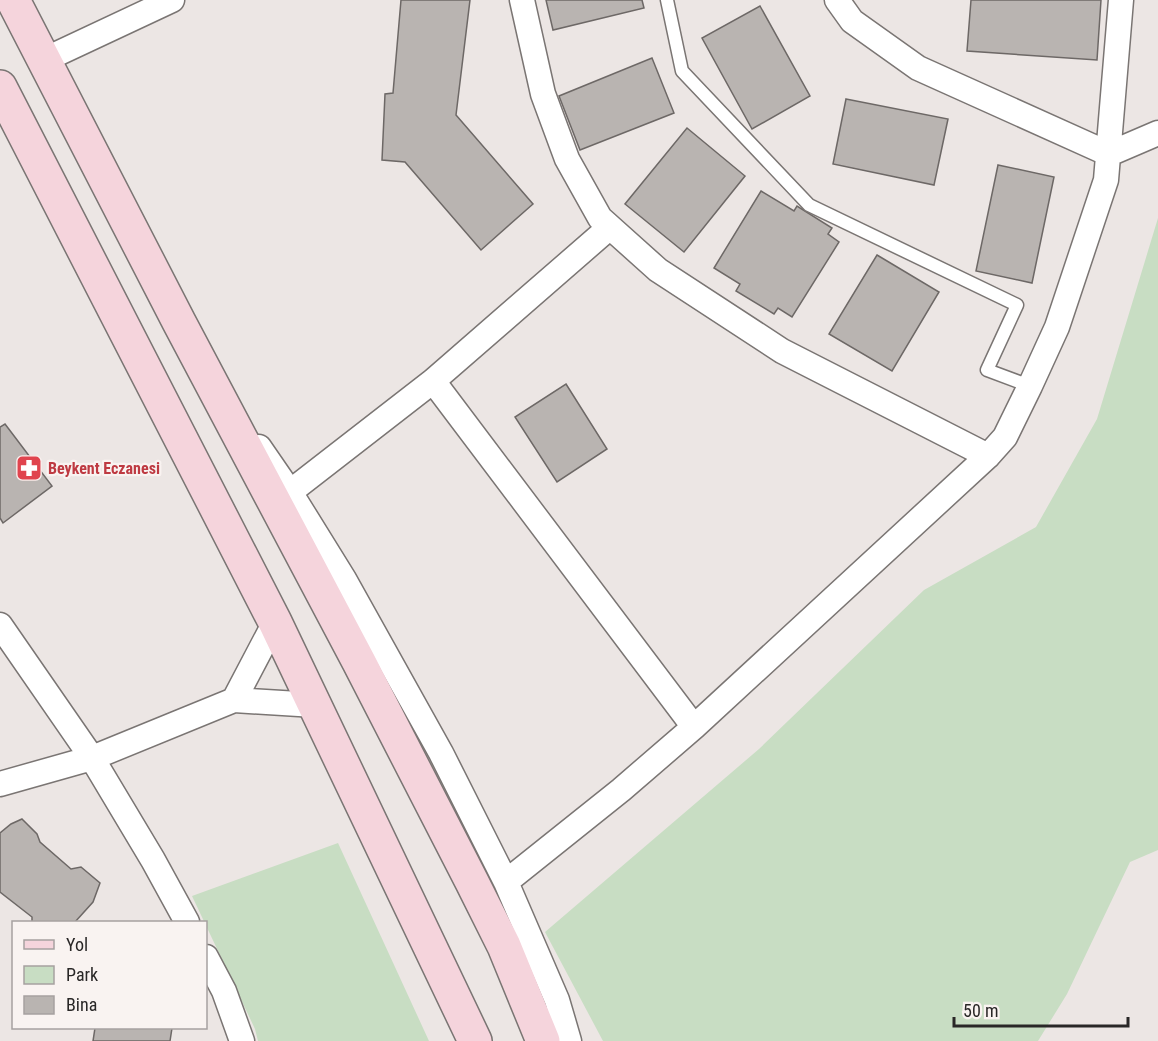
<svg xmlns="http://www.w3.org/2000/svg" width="1158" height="1041" font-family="'Roboto Condensed',sans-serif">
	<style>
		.green { fill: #c8ddc3 }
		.building { fill: #b9b4b1; stroke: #6d6866; stroke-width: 1.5 }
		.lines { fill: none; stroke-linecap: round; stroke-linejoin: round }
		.lane-casing { stroke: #7a7573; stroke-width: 15 }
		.street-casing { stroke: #7a7573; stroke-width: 27 }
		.secondary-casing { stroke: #7a7573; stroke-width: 36 }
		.lane { stroke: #fff; stroke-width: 12 }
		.street { stroke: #fff; stroke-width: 24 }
		.secondary { stroke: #f5d4dc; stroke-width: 33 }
		.labels { text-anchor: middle; stroke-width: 4.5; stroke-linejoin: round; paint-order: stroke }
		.health-label { font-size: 16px; font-weight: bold; fill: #be3a42; stroke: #f9f3f1; text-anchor: start }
	</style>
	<rect width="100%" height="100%" fill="#ece6e4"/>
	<!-- green -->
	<path class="green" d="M 1158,218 L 1158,850 L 1130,862 L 1067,994 L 1038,1041 L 603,1041 L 545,932 L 759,749 L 924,590 L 1036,527 L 1097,419 Z
		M 338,843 L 429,1041 L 258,1041 L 255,1029 L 192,896 Z"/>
	<!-- building -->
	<path class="building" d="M 401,0 L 470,0 L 456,115 L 533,204 L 481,250 L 405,162 L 382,160 L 385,94 L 393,93 Z
		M 546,0 L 642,0 L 644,8 L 553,30 Z
		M 971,0 L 1101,0 L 1097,60 L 967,51 Z
		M 760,6 L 810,96 L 752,129 L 702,38 Z
		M 652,58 L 674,113 L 580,150 L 559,96 Z
		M 846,99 L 948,119 L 934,185 L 833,164 Z
		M 687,128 L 745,176 L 684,252 L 625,204 Z
		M 998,165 L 1054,177 L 1032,283 L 976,271 Z
		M 761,191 L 794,211 L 797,206 L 832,228 L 828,234 L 839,242 L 792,317 L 778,308 L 774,314 L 736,291 L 740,284 L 714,268 Z
		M 877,255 L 939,292 L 892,371 L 829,334 Z
		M 566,384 L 607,449 L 557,482 L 515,417 Z
		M 5,424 L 52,486 L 3,523 L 0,518 L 0,427 Z
		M 22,819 L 37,834 L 40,842 L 71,869 L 81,867 L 100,883 L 93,902 L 75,922 L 32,922 L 32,917 L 0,892 L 0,833 L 11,824 Z
		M 95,1028 L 172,1028 L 170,1041 L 93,1041 Z"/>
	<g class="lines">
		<!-- lane casing -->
		<g class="lane-casing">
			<path id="lane" d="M 667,0 L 682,71 L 809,205 L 1017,305 L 987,370 L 1030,386"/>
		</g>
		<!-- street casing -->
		<g class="street-casing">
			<path id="street" d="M 522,0 L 543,94 L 567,159 L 600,218 L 658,270 L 782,351 L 988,456
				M 837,0 L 852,21 L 918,68 L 1109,154 L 1158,133
				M 44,60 L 172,0
				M 433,381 L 694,727
				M 259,447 L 290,492 L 344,579 L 441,753 L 506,882 L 557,1000 L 569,1041
				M 290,492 L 433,381 L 610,227
				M 0,625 L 92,758 L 153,860 L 187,922
				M 234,700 L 275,622
				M 0,784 L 92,758 L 234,700 L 315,705
				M 506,882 L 621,790 L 694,727 L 988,456 L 1005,437 L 1030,386 L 1057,327 L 1106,180 L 1121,0
				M 206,957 L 224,991 L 242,1041"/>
		</g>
		<!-- secondary casing -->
		<g class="secondary-casing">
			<path id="secondary" d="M 13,0 L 179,322 L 359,662 L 472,882 L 504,946 L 543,1041
				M 0,87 L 275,622 L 475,1041"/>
		</g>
		<!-- lane -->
		<use href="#lane" class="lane"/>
		<!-- street -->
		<use href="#street" class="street"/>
		<!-- secondary -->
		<use href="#secondary" class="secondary"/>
	</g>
	<!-- icons -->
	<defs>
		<g id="pharmacy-square" transform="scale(1.35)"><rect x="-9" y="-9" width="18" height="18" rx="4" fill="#e0444e" stroke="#f9f3f1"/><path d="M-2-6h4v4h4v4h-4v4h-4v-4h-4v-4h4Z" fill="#fff"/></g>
	</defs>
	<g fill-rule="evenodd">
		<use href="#pharmacy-square" x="29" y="468"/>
	</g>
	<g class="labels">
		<!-- health labels -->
		<g class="health-label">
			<text x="48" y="474">Beykent Eczanesi</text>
		</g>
	</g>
	<!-- legend -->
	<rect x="12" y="921" width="195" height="108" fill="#f9f3f1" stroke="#a6a1a0" stroke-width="1.5"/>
	<rect x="24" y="940" width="30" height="9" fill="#f5d4dc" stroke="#a6a1a0" stroke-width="1.5"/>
	<text x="66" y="951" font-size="18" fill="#292727">Yol</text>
	<rect x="24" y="966" width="30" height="18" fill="#c8ddc3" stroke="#a6a1a0" stroke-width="1.5"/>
	<text x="66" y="981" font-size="18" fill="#292727">Park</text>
	<rect x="24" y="996" width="30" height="18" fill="#b9b4b1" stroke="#a6a1a0" stroke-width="1.5"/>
	<text x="66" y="1011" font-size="18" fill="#292727">Bina</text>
	<!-- scale -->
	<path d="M954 1017v9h174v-9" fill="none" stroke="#292727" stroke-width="3"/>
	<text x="963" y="1017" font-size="18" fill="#292727" stroke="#f9f3f1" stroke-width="4.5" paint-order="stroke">50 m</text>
</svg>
